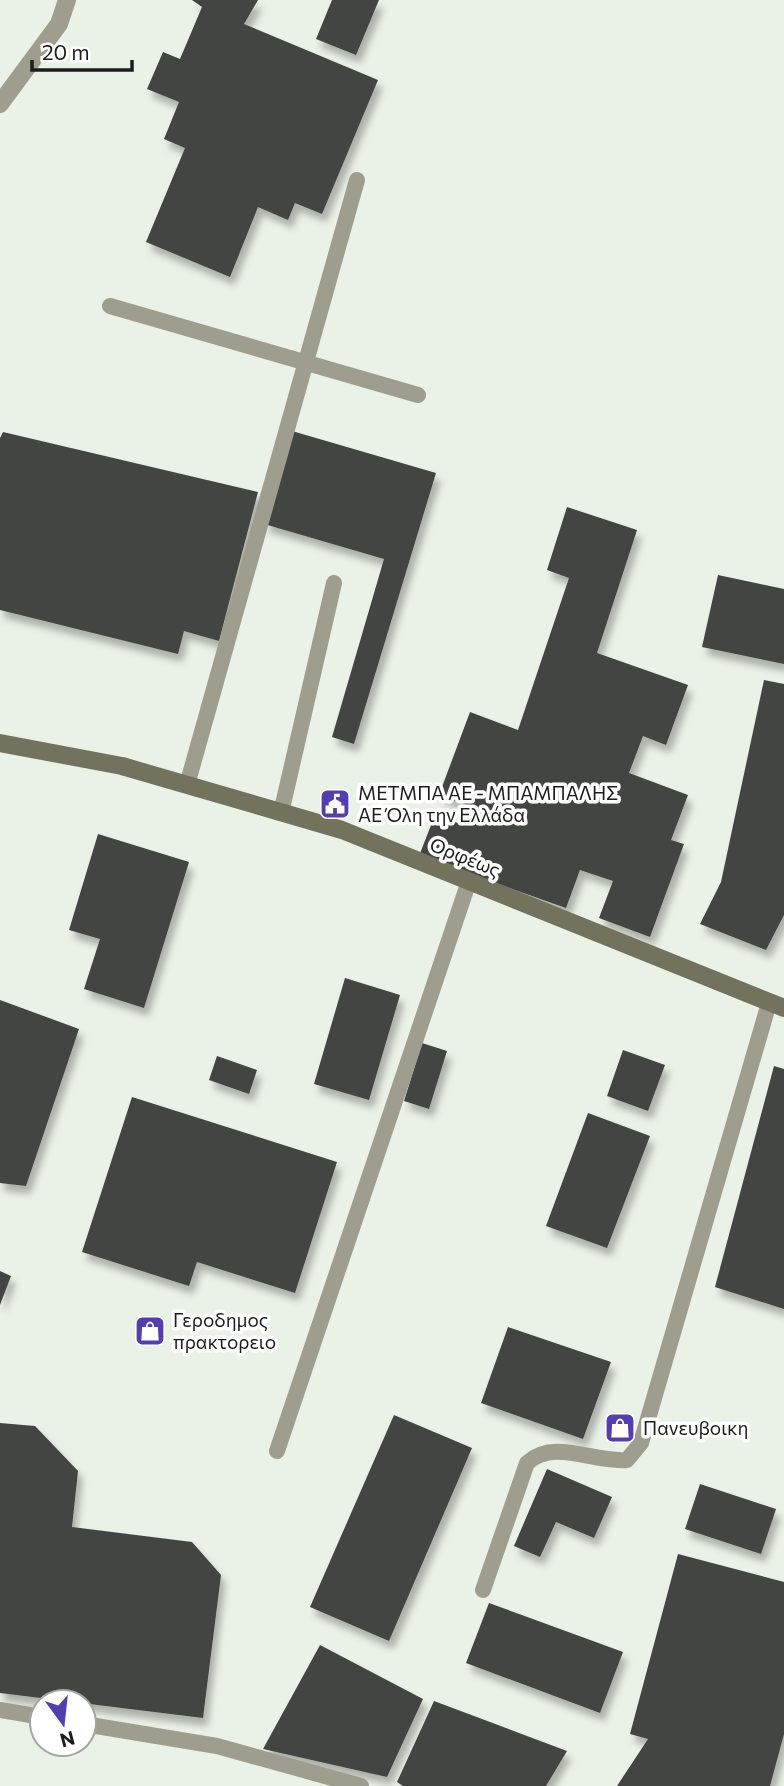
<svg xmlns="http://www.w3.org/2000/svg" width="784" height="1786" font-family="Commissioner,sans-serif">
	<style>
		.built { fill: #eaf1e6; fill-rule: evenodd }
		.building { fill: #424543; filter: url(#shadow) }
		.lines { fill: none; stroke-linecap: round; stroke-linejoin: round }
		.lane { stroke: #9e9d8e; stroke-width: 16 }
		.street { stroke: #9e9d8e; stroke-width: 18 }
		.secondary { stroke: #73725c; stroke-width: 18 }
		.labels { text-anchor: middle; stroke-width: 7; stroke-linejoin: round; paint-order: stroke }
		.poi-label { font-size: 19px; fill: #1b1c1b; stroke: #fff; text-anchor: start }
		.street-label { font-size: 19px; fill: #1b1c1b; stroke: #fff }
	</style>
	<defs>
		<filter id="shadow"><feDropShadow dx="4.5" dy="8" stdDeviation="3.5" flood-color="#0004"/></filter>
	</defs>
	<rect width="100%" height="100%" fill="#f8faf6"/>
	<!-- built -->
	<path class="built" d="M 0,0 L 784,0 L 784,1786 L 0,1786 ZM 42,1702 L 84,1702 L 84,1744 L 42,1744 Z"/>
	<!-- building -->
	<path class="building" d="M 192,0 L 258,0 L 244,24 L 378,80 L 322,214 L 295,203 L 288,220 L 258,207 L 230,277 L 146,242 L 185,148 L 164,139 L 179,102 L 147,89 L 163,52 L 180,59 L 202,7 Z
		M 332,0 L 379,0 L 356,55 L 316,39 Z
		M 292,431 L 436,473 L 354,744 L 332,737 L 384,559 L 264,524 Z
		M 3,432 L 258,492 L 219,641 L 184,631 L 178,654 L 0,610 L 0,438 Z
		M 567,507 L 637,530 L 597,653 L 688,685 L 666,745 L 643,736 L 629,773 L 688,795 L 671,840 L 684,844 L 650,937 L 599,918 L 613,881 L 580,870 L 566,908 L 419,856 L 435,815 L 458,823 L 465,804 L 439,795 L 470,712 L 518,730 L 569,578 L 547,570 Z
		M 718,575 L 784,589 L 784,664 L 702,647 Z
		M 764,680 L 784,684 L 784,915 L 766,950 L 700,924 L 721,882 Z
		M 98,834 L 189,862 L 144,1008 L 84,989 L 100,939 L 69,930 Z
		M 345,978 L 400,995 L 369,1100 L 314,1084 Z
		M 0,1000 L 79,1029 L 26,1186 L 0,1183 Z
		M 422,1043 L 447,1051 L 429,1109 L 404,1101 Z
		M 623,1050 L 665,1065 L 648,1111 L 607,1096 Z
		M 217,1056 L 257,1070 L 249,1094 L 209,1080 Z
		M 774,1066 L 784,1069 L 784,1309 L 715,1287 Z
		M 132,1097 L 337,1162 L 295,1293 L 197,1262 L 189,1286 L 82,1252 Z
		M 588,1113 L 650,1136 L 607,1248 L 546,1226 Z
		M 0,1271 L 11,1276 L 0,1305 Z
		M 508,1327 L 611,1362 L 583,1439 L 481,1403 Z
		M 394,1415 L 472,1448 L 389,1641 L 310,1607 Z
		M 0,1423 L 35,1426 L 78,1471 L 72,1527 L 192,1542 L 221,1575 L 203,1718 L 0,1693 Z
		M 547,1469 L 612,1497 L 594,1538 L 556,1522 L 540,1557 L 514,1546 Z
		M 700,1484 L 776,1509 L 761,1554 L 685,1529 Z
		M 678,1554 L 784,1582 L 784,1734 L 770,1786 L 617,1786 L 648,1739 L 630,1734 Z
		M 489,1603 L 623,1652 L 600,1713 L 466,1663 Z
		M 320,1645 L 423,1699 L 387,1777 L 263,1749 Z
		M 434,1701 L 567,1751 L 546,1786 L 403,1786 L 397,1782 Z"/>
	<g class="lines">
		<!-- lane -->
		<path class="lane" d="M 110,306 L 418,395
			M 187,785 L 357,180
			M 281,813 L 334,583
			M 277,1451 L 469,881
			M 483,1590 L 527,1463 C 554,1438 593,1463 627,1460 L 641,1443 L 769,1003
			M 0,1710 L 42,1717
			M 84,1724 L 217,1746 L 361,1786"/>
		<!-- street -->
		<path class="street" d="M 0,104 L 59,24 L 67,0"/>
		<!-- secondary -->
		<path class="secondary" d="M 0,743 L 122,766 L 342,830 L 784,1008"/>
	</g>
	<!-- icons -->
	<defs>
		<g id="civic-square" transform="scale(1.575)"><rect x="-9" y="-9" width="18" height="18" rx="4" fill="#523db5" stroke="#fff"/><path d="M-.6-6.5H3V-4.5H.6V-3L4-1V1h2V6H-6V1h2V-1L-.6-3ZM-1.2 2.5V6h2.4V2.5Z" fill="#fff"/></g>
		<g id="shop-square" transform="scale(1.575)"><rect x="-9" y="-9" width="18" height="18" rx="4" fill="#523db5" stroke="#fff"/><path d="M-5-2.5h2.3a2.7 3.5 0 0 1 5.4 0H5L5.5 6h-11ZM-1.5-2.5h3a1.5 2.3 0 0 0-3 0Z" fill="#fff"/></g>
	</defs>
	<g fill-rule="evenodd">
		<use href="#civic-square" x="335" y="804"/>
		<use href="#shop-square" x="150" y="1331"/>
		<use href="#shop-square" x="620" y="1428"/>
	</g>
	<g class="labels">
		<!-- poi labels -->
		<g class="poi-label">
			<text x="358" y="800">ΜΕΤΜΠΑ ΑΕ - ΜΠΑΜΠΑΛΗΣ<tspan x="358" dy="22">ΑΕ Όλη την Ελλάδα</tspan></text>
			<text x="173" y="1327">Γεροδημος<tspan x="173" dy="22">πρακτορειο</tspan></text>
			<text x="643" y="1435">Πανευβοικη</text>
		</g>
		<!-- street labels -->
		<g class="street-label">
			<text transform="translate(465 857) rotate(22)" y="7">Ορφέως</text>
		</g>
	</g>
	<!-- north arrow -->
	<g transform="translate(63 1723) rotate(165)"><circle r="33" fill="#ffffff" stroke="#a4a4a4" stroke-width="2"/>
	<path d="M0-5L12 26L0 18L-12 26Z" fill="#523db5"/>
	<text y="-10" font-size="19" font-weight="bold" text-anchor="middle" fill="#1b1c1b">N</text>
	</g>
	<!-- scale -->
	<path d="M32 60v10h100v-10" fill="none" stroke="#1b1c1b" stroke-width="3.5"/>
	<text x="42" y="60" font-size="21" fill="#1b1c1b" stroke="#ffffff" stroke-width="5" paint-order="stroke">20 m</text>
</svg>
